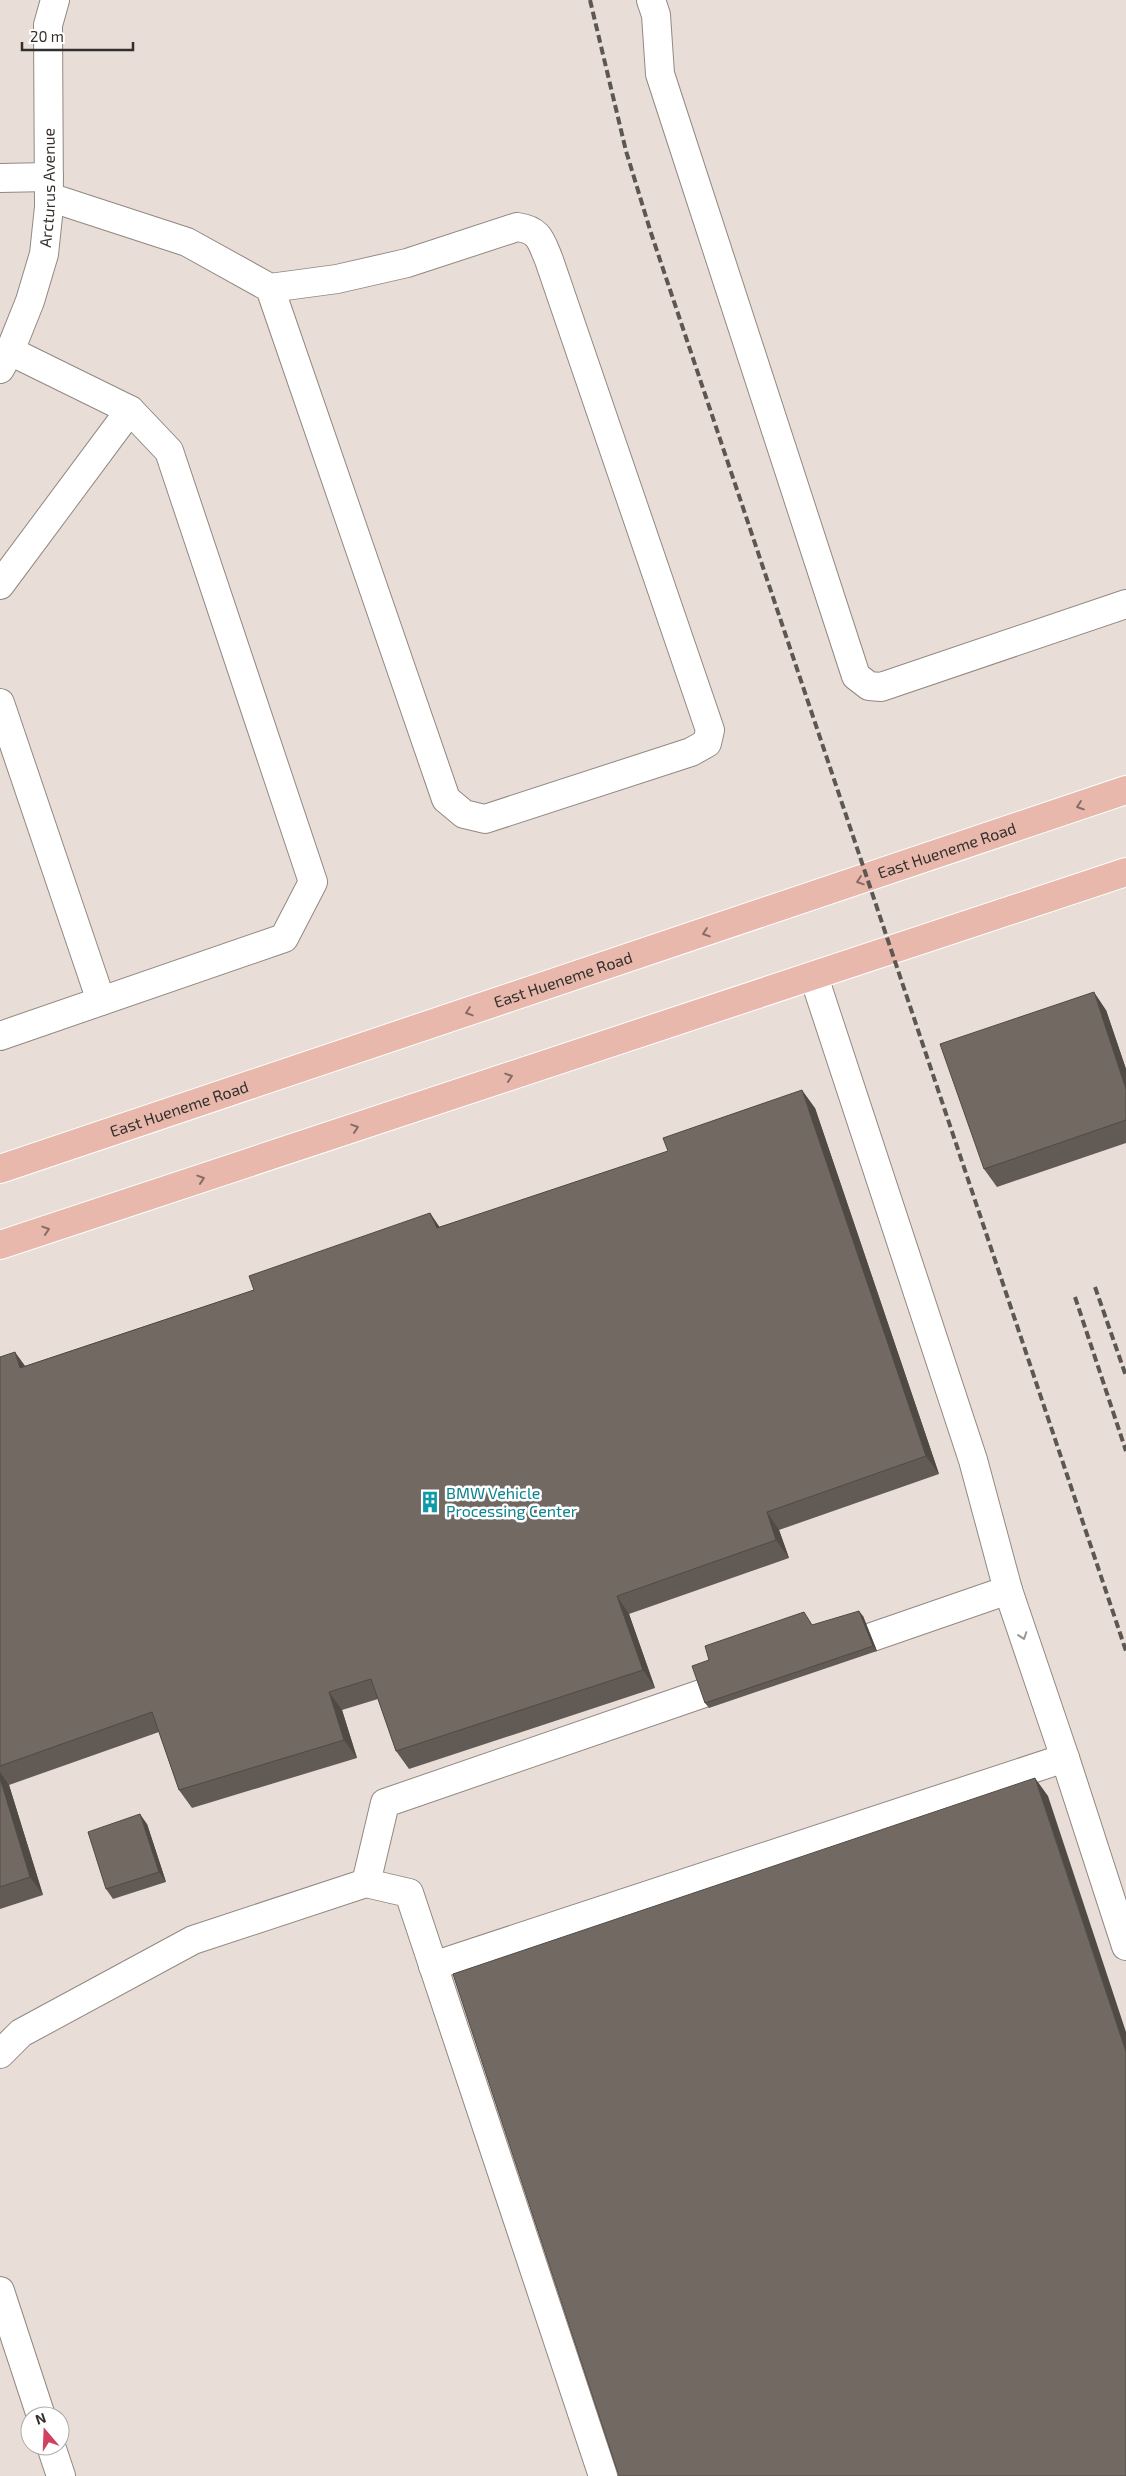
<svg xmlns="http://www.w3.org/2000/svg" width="1126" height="2476" font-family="'Exo 2',sans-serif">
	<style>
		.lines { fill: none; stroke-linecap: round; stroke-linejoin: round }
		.minor-casing { stroke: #928882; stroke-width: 30 }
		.major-casing { stroke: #fff; stroke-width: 30 }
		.minor { stroke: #fff; stroke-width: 28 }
		.major { stroke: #e9b8ac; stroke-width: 28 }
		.rail { stroke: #5c5753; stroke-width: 4; stroke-dasharray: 8 4; stroke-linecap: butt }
		.wall { fill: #625a55 }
		.shaded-wall { fill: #504a45 }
		.building { fill: #726963; stroke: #504a45 }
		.oneway { stroke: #856d66 }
		.oneway2 { stroke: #999796 }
		.labels { text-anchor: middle; stroke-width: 5; stroke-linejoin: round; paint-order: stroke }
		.street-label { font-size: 16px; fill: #332f2c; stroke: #fff }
		.culture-label { font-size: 16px; fill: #0d838f; stroke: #fff; text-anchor: start }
	</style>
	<rect width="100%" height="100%" fill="#e8ded7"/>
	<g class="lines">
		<!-- minor casing -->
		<g class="minor-casing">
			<g id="minor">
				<path d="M 651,0 L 656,15 L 660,74 L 856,676 L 869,686 L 881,687 L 1126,604"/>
				<path d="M 0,178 L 49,177"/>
				<path d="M 49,197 L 187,242 L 270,288 L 337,279 L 407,263 L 517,227 C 540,230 541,241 549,260 L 710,730 L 707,743 L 691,752 L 485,819 L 464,814 L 446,799 L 270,288"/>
				<path id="s1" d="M 0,369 L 10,351 L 30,301 L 44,254 L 49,207 L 48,25 L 55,0"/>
				<path d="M 0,585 L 130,410"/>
				<path d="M 0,703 L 101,1001"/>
				<path d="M 814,977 L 973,1460 L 1008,1590 L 1065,1758"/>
				<path d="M 0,1036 L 284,938 L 313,882 L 169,451 L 130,410 L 10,351"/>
				<path d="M 872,1637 L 1008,1590"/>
				<path d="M 366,1883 L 385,1803 L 704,1693"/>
				<path d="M 433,1966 L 1065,1758 L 1126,1946"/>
				<path d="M 0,2054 L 21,2033 L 193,1940 L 366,1883 L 409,1893 L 603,2476"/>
				<path d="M 0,2291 L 41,2416"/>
				<path d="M 51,2446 L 61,2476"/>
			</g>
		</g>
		<!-- major casing -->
		<g class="major-casing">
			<g id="major">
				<path id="s2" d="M 0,1169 L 1126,790"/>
				<path d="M 0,1245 L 1126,872"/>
			</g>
		</g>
		<!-- minor -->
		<use href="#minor" class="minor"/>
		<!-- major -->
		<use href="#major" class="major"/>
		<!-- rail -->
		<path class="rail" d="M 590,0 L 626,151 L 651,233 L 1126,1651
			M 1095,1287 L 1126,1376
			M 1075,1297 L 1126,1451"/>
	</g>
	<!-- wall -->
	<path class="wall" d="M 1106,1010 L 1126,1069 L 1126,1143 L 997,1187 L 984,1169 Z
		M 815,1108 L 939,1474 L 779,1530 L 789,1558 L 629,1614 L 655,1688 L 409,1769 L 396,1751 L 378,1699 L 342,1710 L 357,1758 L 192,1808 L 179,1790 L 159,1732 L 9,1785 L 43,1895 L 0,1909 L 0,1357 L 25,1366 L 254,1290 L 430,1213 L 439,1227 Z
		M 863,1616 L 877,1651 L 709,1708 L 705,1703 L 709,1660 L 807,1617 L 812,1625 Z
		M 147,1824 L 166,1882 L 113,1899 L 106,1889 Z"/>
	<!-- shaded-wall -->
	<path class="shaded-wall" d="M 1094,992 L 1106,1010 L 1126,1069 L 1126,1089 Z
		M 802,1090 L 815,1108 L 939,1474 L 926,1456 Z
		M 430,1213 L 443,1232 L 437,1228 Z
		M 15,1352 L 28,1370 L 20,1368 Z
		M 767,1512 L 779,1530 L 789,1558 L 776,1540 Z
		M 617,1596 L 629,1614 L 655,1688 L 643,1670 Z
		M 859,1611 L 863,1616 L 877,1651 L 873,1646 Z
		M 329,1692 L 342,1710 L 357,1758 L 344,1740 Z
		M 0,1772 L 9,1785 L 43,1895 L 30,1877 L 0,1778 Z
		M 1035,1778 L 1048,1796 L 1126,2032 L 1126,2052 Z
		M 140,1814 L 147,1824 L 166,1882 L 159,1872 Z"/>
	<!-- building -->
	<path class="building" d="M 1094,992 L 1126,1089 L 1126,1120 L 984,1169 L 940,1044 Z
		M 802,1090 L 926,1456 L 767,1512 L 776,1540 L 617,1596 L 643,1670 L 396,1751 L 371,1679 L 329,1692 L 344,1740 L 179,1790 L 152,1712 L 0,1766 L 0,1357 L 15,1352 L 20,1368 L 254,1290 L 249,1276 L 430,1213 L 437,1228 L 668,1151 L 663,1138 Z
		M 859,1611 L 873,1646 L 705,1703 L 692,1666 L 709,1660 L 705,1646 L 804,1612 L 812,1625 Z
		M 0,1778 L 30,1877 L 0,1887 Z
		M 1035,1778 L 1126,2052 L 1126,2476 L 619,2476 L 453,1974 Z
		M 140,1814 L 159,1872 L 106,1889 L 88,1832 Z"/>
	<!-- one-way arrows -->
	<defs><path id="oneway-chevron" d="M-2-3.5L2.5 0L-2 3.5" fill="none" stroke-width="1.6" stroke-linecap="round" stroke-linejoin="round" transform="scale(1.25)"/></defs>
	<g class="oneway">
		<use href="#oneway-chevron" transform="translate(1080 806) rotate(161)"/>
		<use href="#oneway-chevron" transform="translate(860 881) rotate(161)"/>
		<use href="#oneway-chevron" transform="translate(706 933) rotate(161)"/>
		<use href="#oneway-chevron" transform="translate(469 1012) rotate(161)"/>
		<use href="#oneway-chevron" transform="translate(509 1077) rotate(-18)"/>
		<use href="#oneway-chevron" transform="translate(355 1128) rotate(-18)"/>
		<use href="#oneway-chevron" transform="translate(201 1179) rotate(-18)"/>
		<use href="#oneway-chevron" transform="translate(46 1230) rotate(-18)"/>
	</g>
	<use class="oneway2" href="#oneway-chevron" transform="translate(1023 1636) rotate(71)"/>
	<!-- icons -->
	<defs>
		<g id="building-bare" transform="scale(1.725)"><path d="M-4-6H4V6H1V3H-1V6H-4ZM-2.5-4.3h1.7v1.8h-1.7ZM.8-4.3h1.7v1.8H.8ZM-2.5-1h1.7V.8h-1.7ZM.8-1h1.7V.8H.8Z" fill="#0f9aa8" stroke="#fff" stroke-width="2.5" paint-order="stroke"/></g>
	</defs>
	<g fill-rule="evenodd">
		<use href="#building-bare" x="430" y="1502"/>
	</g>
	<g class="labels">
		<!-- street labels -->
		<g class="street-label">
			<text dy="6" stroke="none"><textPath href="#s1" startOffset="190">Arcturus Avenue</textPath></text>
			<text dy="6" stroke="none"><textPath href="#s2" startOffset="999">East Hueneme Road</textPath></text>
			<text dy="6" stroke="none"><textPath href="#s2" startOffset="594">East Hueneme Road</textPath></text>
			<text dy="6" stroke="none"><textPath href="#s2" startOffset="189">East Hueneme Road</textPath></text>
		</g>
		<!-- culture labels -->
		<g class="culture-label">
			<text x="446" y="1499">BMW Vehicle<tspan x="446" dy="18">Processing Center</tspan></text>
		</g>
	</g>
	<!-- north arrow -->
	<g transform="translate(45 2431) rotate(341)"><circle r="24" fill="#ffffff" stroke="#adacab"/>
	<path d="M0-4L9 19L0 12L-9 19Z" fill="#d04060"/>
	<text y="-8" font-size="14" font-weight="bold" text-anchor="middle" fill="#332f2c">N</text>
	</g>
	<!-- scale -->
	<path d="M22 42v8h111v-8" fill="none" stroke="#332f2c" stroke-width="2.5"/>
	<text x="30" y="42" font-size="15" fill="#332f2c" stroke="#ffffff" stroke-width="4" paint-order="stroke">20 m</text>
</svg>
